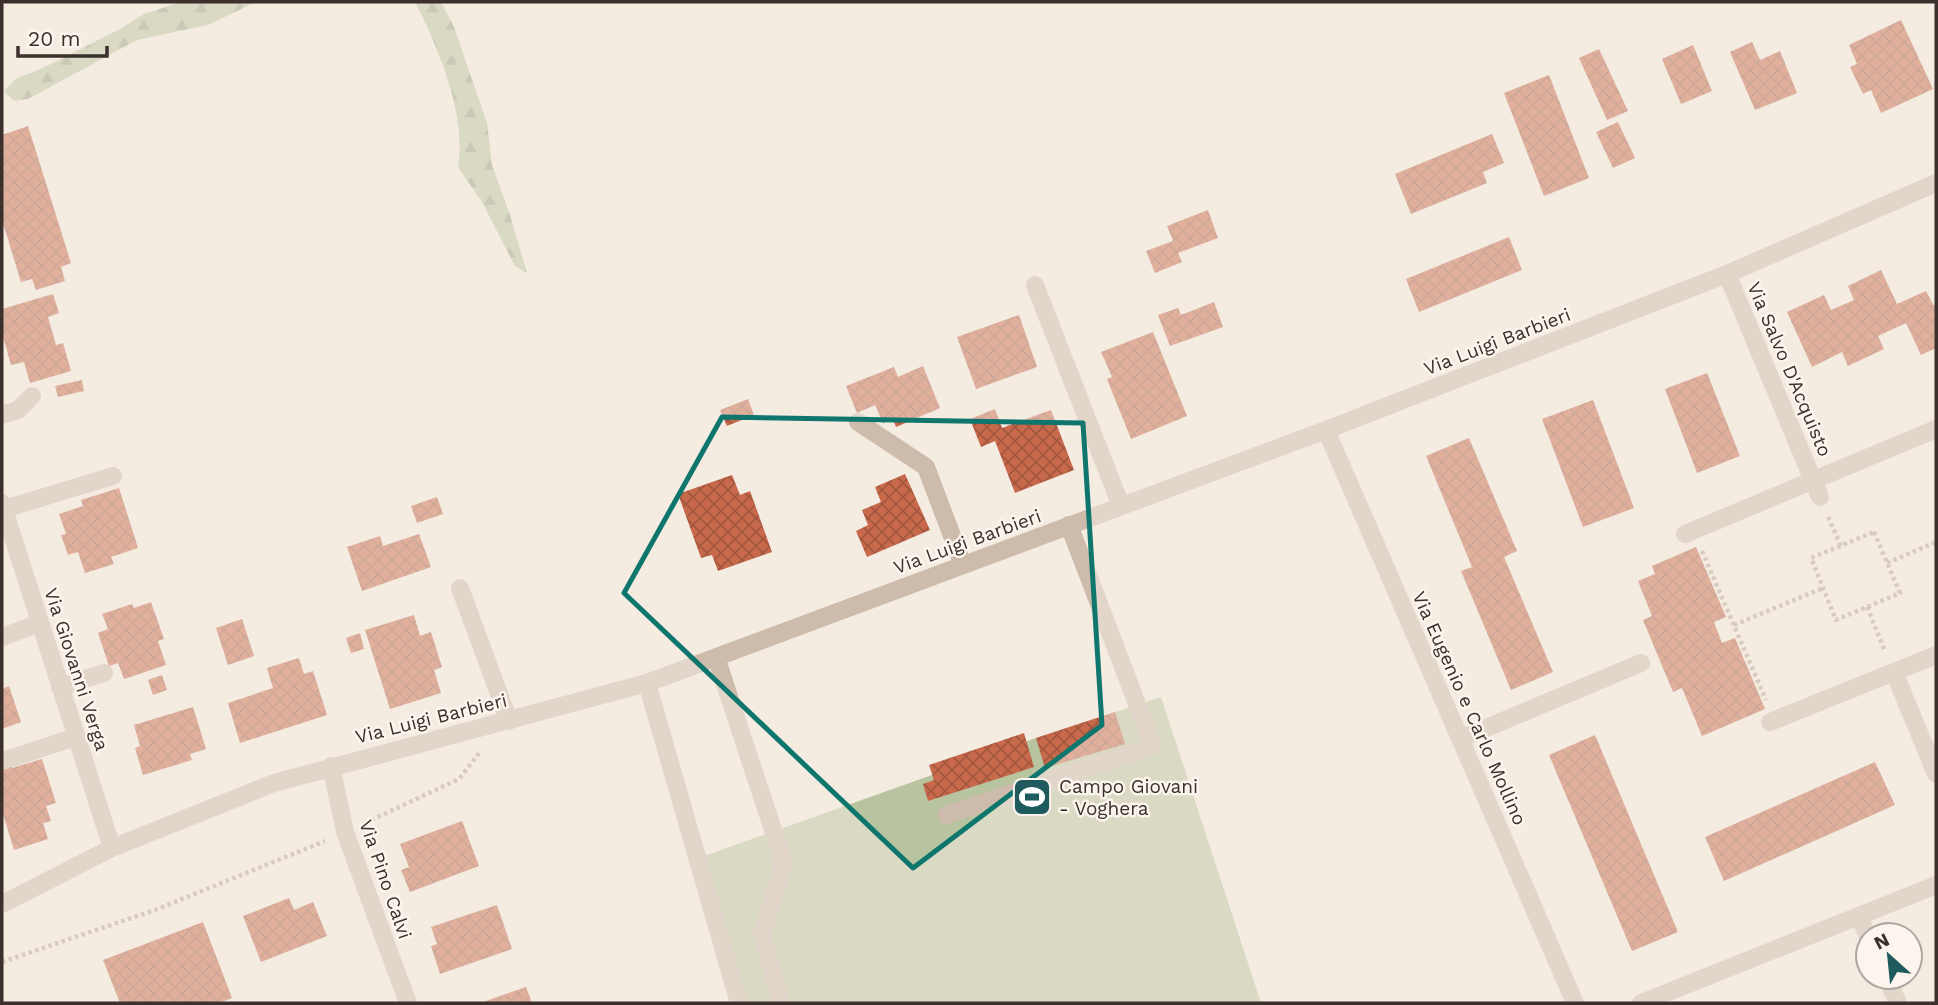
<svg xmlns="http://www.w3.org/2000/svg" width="1938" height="1005" font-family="'Work Sans',sans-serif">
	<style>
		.forest { fill: url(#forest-firs) }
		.park { fill: #b8c4a0 }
		.building { fill: url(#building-cross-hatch) }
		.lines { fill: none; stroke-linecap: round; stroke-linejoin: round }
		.path { stroke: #b9a596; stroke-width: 4.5; stroke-dasharray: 3.5 3.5; stroke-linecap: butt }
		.minor { stroke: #cdbbac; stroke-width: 18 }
		.marked { fill: none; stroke: #0f766e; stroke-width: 5; stroke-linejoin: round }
		.labels { text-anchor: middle; stroke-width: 5; stroke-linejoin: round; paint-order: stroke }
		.street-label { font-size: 19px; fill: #3b302b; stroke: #fbf5ee }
		.poi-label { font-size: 19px; fill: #3b302b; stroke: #fbf5ee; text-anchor: start }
	</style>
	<defs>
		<pattern id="forest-firs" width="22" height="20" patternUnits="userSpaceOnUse" patternTransform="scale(1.75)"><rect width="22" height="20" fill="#b8c4a0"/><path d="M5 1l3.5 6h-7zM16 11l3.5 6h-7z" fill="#97a083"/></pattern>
		<pattern id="building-cross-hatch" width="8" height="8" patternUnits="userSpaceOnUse" patternTransform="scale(1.75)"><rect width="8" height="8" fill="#c8694b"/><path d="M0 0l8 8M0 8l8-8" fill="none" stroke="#a4573f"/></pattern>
	</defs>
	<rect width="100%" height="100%" fill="#f4ebe1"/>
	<!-- forest -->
	<path class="forest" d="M 181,2 L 256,2 L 208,25 L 137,40 L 28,99 L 14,101 L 4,91 L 17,78 L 41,69 L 120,29 L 144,14 Z
		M 415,2 L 441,2 L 454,27 L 487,123 L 492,165 L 510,215 L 527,273 L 515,266 L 482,202 L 458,167 C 467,115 438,47 415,2 Z"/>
	<!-- park -->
	<path class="park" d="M 1161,697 L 1261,1003 L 748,1003 L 704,856 L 1036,738 Z"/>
	<!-- building -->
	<path class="building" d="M 1901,20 L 1933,89 L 1881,113 L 1871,90 L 1863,94 L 1850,67 L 1857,64 L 1849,45 Z
		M 1752,42 L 1760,60 L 1780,51 L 1797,93 L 1755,110 L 1730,52 Z
		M 1693,45 L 1712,91 L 1681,104 L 1662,59 Z
		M 1599,49 L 1628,111 L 1607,120 L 1579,58 Z
		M 1549,75 L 1589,178 L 1544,196 L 1504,93 Z
		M 1618,122 L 1635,158 L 1613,168 L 1596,132 Z
		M 28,126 L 71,263 L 61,267 L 65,281 L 36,290 L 32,279 L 21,282 L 2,220 L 2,135 Z
		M 1492,134 L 1504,163 L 1483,172 L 1487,183 L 1411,214 L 1395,174 Z
		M 1208,210 L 1218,238 L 1178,253 L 1182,262 L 1155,273 L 1146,251 L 1173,241 L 1167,226 Z
		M 1509,237 L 1522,270 L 1419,312 L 1406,279 Z
		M 1881,270 L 1897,304 L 1926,291 L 1934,306 L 1936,305 L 1936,348 L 1921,355 L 1906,323 L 1878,336 L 1884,349 L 1848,366 L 1842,352 L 1812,367 L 1787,312 L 1824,295 L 1831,310 L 1854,300 L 1848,286 Z
		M 53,294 L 59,313 L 48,317 L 56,345 L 63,343 L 71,371 L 30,383 L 24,362 L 11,365 L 2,333 L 2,309 Z
		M 1214,302 L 1223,327 L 1170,346 L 1158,315 L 1178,308 L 1181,315 Z
		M 1019,315 L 1037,367 L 976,389 L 957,337 Z
		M 1153,332 L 1187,416 L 1131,439 L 1107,379 L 1112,377 L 1101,352 Z
		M 923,366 L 940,408 L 896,427 L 893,419 L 883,423 L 875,405 L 857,413 L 846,386 L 894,367 L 898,377 Z
		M 1707,373 L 1740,456 L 1697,473 L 1665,389 Z
		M 82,380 L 84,391 L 58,397 L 55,386 Z
		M 748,399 L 754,415 L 727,426 L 720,410 Z
		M 1593,400 L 1634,508 L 1583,527 L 1542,419 Z
		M 995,409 L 1002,428 L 1051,410 L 1074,470 L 1015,493 L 995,441 L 981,447 L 970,419 Z
		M 1469,438 L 1517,551 L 1504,557 L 1553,672 L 1511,690 L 1461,571 L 1472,567 L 1426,456 Z
		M 905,474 L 930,530 L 867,557 L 856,531 L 868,525 L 862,510 L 881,502 L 875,487 Z
		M 732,475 L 740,495 L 750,491 L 772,552 L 718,571 L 712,555 L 701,558 L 678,494 Z
		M 119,488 L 138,548 L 111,557 L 114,564 L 85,573 L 78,552 L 68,555 L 61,535 L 66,534 L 59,514 L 83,506 L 81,500 Z
		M 437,497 L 443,514 L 417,523 L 411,506 Z
		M 419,534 L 431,567 L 362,591 L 347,547 L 380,536 L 383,546 Z
		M 1696,547 L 1726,617 L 1714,622 L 1722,643 L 1735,638 L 1765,709 L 1702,736 L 1682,688 L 1673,692 L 1643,620 L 1652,616 L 1638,581 L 1655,574 L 1652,566 Z
		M 151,602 L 164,639 L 158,641 L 166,665 L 124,679 L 118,663 L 109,666 L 98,633 L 108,629 L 102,614 L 132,604 L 134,608 Z
		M 414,615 L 420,636 L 431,632 L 442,667 L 434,670 L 441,693 L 390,709 L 365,630 Z
		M 242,619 L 254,656 L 228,665 L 216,628 Z
		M 360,633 L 364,649 L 351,653 L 346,638 Z
		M 299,658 L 304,674 L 313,671 L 327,715 L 240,743 L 228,703 L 273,688 L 267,668 Z
		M 162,675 L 167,690 L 153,695 L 148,680 Z
		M 9,686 L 21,722 L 2,729 L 2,689 Z
		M 193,707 L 206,749 L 190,754 L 192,760 L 143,775 L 135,748 L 140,746 L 134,725 Z
		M 1115,712 L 1125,744 L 1045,768 L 1036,738 Z
		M 1024,733 L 1034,767 L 928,801 L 923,784 L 934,780 L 929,765 Z
		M 1595,735 L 1678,932 L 1632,951 L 1549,755 Z
		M 42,759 L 56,803 L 46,806 L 51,821 L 43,823 L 48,839 L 14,850 L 2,811 L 2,766 L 11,763 L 12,768 Z
		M 1875,762 L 1895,805 L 1724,881 L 1705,837 Z
		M 462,821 L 479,866 L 410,892 L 401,870 L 409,867 L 400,844 Z
		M 289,898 L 294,910 L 313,902 L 327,936 L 261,962 L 243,916 Z
		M 497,905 L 512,949 L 440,974 L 431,946 L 437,944 L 431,927 Z
		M 203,922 L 232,998 L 219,1003 L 120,1003 L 103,960 Z
		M 526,987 L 532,1003 L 480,1003 Z"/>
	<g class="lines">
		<!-- path -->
		<path class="path" d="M 1828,517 L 1841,546
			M 1874,532 L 1900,593 L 1836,620 L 1811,558 Z
			M 1702,551 L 1766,700
			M 1887,563 L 1936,542
			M 1867,607 L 1885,651
			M 1734,625 L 1823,588
			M 365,823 L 459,779 L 480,752
			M 2,962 L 155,910 L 325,841"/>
		<!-- minor -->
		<path class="minor" d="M 1727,274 L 1820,497
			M 1035,285 L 1121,506
			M 2,415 L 18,410 L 32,396
			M 858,422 L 926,467 L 963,565
			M 1326,430 L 1575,1003
			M 2,503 L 112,848
			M 4,509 L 113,476
			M 1685,534 L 1936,429
			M 460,588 L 509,721
			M 2,637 L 40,623
			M 716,657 L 784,863 L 762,934 L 781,1003
			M 1894,672 L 1936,774
			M 647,683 L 739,1003
			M 60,687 L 104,673
			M 1770,722 L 1936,655
			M 1460,739 L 1641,663
			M 2,761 L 76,737
			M 331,766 L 345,832 L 408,1003
			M 946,815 L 1153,746 L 1069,525
			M 2,904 L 112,848 L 274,783 L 647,683 L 1326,430 L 1727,274 L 1936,183
			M 1859,916 L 1868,937
			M 1886,977 L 1898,1003
			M 1641,1003 L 1936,885"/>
	</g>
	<!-- marked area -->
	<path d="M0 0H1938V1005H0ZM 722,417 L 1083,423 L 1102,725 L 913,868 L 624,593 Z" fill="#f4ebe1" fill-opacity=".55" fill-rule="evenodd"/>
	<path class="marked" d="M 722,417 L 1083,423 L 1102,725 L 913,868 L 624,593 Z"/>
	<!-- icons -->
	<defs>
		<g id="stadium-square" transform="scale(2.0125)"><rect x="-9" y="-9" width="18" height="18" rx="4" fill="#1f5a5e" stroke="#fbf5ee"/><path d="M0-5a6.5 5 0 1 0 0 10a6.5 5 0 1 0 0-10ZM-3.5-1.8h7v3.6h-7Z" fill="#fff"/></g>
	</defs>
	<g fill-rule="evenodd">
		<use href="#stadium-square" x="1032" y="797"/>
	</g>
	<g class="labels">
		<!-- street labels -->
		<g class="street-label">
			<text transform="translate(1497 341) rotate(-21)" y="7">Via Luigi Barbieri</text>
			<text transform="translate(1790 369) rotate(67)" y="7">Via Salvo D'Acquisto</text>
			<text transform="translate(967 541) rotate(-20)" y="7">Via Luigi Barbieri</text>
			<text transform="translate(77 669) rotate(72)" y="7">Via Giovanni Verga</text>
			<text transform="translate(1470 708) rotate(66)" y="7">Via Eugenio e Carlo Mollino</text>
			<text transform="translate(431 718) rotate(-14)" y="7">Via Luigi Barbieri</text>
			<text transform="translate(386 879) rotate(71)" y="7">Via Pino Calvi</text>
		</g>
		<!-- poi labels -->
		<g class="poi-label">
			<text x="1059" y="793">Campo Giovani<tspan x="1059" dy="22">- Voghera</tspan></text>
		</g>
	</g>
	<!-- border -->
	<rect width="1938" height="1005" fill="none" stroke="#3b302b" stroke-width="7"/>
	<!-- north arrow -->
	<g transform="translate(1889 956) rotate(333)"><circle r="33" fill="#fbf5ee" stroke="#aea6a0" stroke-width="2"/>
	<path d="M0-5L12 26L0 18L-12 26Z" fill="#1f5a5e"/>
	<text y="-10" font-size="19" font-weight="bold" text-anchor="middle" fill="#3b302b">N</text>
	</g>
	<!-- scale -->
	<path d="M18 46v10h89v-10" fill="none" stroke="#3b302b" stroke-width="3.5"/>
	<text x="28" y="46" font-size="21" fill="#3b302b" stroke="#fbf5ee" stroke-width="5" paint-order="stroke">20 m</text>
</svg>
